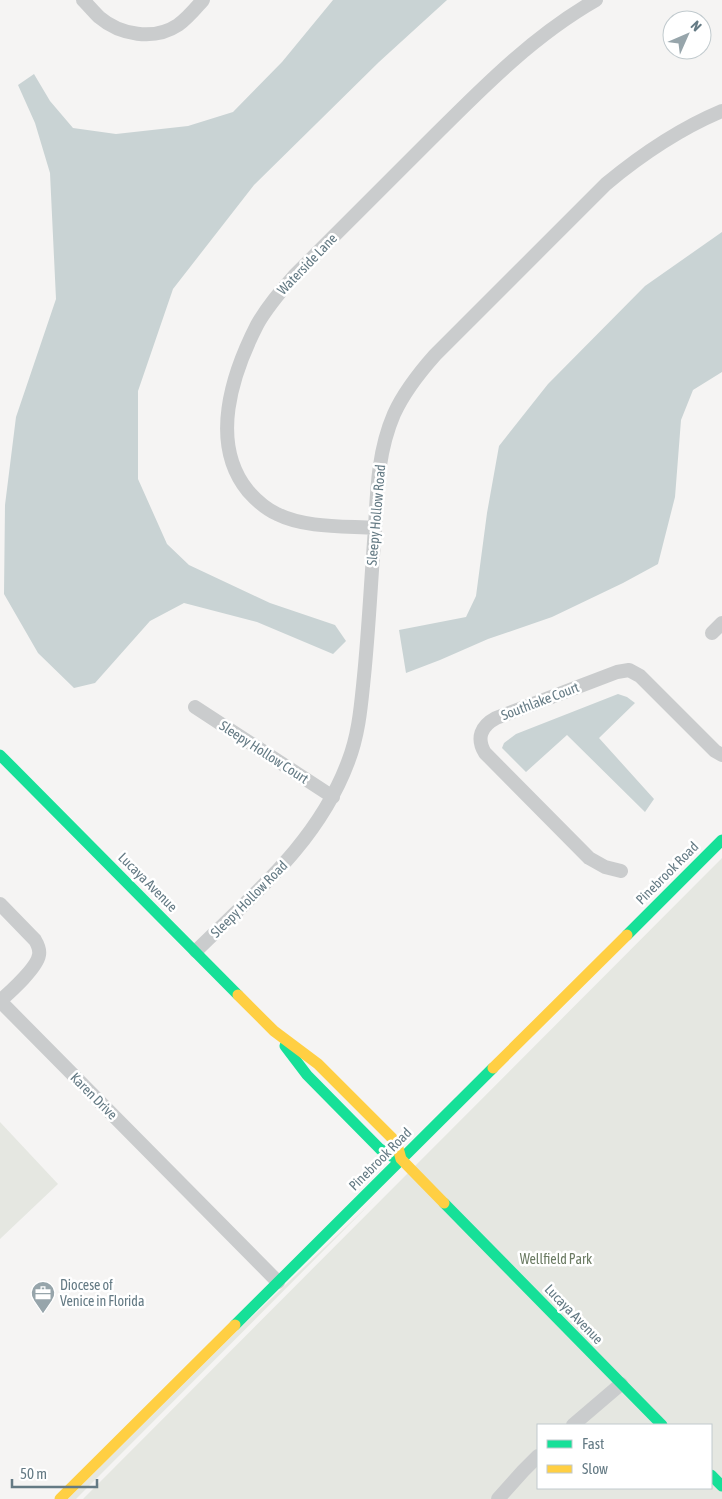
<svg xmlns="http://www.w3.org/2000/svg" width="722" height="1499" font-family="'Asap Condensed',sans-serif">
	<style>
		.green { fill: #e5e7e1; fill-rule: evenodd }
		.water { fill: #c9d3d4 }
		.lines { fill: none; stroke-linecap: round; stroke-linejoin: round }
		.street { stroke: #cacccd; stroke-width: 14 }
		.fast { stroke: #16e098; stroke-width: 11 }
		.slow { stroke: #ffcf43; stroke-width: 11 }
		.labels { text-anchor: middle; stroke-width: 5; stroke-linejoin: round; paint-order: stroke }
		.street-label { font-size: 14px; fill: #647a84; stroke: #fff }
		.park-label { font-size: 14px; fill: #6b7b63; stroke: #fff }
		.poi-label { font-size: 14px; fill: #647a84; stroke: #fff; text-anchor: start }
	</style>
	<rect width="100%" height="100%" fill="#f5f4f3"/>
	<!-- green -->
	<path class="green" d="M 722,858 L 722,1499 L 83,1499 ZM 538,1425 L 711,1425 L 711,1488 L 538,1488 Z
		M 0,1122 L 58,1184 L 0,1239 Z
		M 374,1200 L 76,1499 L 68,1499 L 229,1339 Z"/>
	<!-- water -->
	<path class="water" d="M 333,0 L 447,0 L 379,62 L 254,185 L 173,289 L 138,391 L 138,479 L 167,544 L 189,565 L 270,603 L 335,625 L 346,641 L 333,654 L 257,622 L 184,603 L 150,621 L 95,683 L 74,688 L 38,653 L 4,594 L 5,505 L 16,417 L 56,299 L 50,173 L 35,123 L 18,85 L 34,74 L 50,101 L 73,128 L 116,134 L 188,126 L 233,112 L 282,62 Z
		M 722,232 L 722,372 L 693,390 L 681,420 L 675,497 L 658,564 L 623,583 L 552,617 L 488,639 L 440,660 L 406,673 L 399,630 L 466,617 L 476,596 L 487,513 L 499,446 L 548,384 L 645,286 Z
		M 618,694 L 627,697 L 635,703 L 599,738 L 654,799 L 645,812 L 567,735 L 526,772 L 502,748 L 504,743 L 516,734 Z"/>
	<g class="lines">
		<!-- street -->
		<path class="street" d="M 83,0 C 88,5 93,11 99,17 C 120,35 154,41 178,25 C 188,18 195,9 203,0
			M 375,528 C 344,526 305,528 277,514 C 266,509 256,500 248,491 C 209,443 232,374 257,325 C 267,307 280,292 294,276 C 339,231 385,185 431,139 C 482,88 533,36 596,0
			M 712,633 L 722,623
			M 195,707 L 333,797
			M 621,871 L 605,867 L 589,858 L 485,753 C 476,738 481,726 496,718 L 617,672 L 629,670 L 640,676 L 715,751 L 722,755
			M 0,904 L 35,940 C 38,945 40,950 39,955 C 37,968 10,992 0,1001
			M 196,951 C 255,893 318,842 348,762 C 359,734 361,705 364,676 C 369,627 371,578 375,529 C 377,489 378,451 394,414 C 404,392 419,373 435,355 L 606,184 C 641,155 679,129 722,111
			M 0,1001 L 278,1282
			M 573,1425 L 621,1384
			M 498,1499 L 523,1471 L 538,1456"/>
		<!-- fast -->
		<path class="fast" d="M 0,755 L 238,995
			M 627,935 L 722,840
			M 285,1046 L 307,1075 L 380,1149 L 391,1156 L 401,1159
			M 444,1203 L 662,1425
			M 235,1325 L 493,1068
			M 711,1475 L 722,1486"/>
		<!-- slow -->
		<path class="slow" d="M 238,995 L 274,1031 L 318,1064 L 392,1138 L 398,1148 L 401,1159 L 444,1203
			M 493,1068 L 627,935
			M 60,1499 L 235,1325"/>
	</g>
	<!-- icons -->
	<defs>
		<g id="office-pin" transform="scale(1.25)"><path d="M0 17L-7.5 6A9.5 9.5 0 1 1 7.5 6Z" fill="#97a5ab" stroke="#fff"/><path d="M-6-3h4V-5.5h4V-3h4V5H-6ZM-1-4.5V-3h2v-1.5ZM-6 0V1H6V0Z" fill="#fff"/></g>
	</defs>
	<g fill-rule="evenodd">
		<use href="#office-pin" x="43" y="1293"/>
	</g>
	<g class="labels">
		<!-- street labels -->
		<g class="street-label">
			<text transform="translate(307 264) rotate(-46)" y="5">Waterside Lane</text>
			<text transform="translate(376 515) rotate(-85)" y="5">Sleepy Hollow Road</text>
			<text transform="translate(540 701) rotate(-21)" y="5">Southlake Court</text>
			<text transform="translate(264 752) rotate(33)" y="5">Sleepy Hollow Court</text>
			<text transform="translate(667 873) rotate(-45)" y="5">Pinebrook Road</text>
			<text transform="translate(148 882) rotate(45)" y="5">Lucaya Avenue</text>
			<text transform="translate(249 899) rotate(-45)" y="5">Sleepy Hollow Road</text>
			<text transform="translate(94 1096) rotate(45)" y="5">Karen Drive</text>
			<text transform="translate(380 1159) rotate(-45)" y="5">Pinebrook Road</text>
			<text transform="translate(574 1314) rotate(46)" y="5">Lucaya Avenue</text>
		</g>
		<!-- park labels -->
		<g class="park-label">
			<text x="556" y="1264">Wellfield Park</text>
		</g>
		<!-- poi labels -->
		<g class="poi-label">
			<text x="60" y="1290">Diocese of<tspan x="60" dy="16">Venice in Florida</tspan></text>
		</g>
	</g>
	<!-- legend -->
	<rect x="537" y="1424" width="175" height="65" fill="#ffffff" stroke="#c1cace"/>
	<rect x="547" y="1440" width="25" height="8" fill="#16e098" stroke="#c1cace"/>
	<text x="582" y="1449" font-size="15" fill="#647a84">Fast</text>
	<rect x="547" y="1465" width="25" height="8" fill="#ffcf43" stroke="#c1cace"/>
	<text x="582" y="1474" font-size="15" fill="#647a84">Slow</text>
	<!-- north arrow -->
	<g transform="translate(687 35) rotate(45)"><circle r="24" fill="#ffffff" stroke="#c1cace"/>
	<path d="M0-4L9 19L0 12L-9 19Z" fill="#97a5ab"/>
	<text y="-8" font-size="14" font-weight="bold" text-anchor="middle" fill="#647a84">N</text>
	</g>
	<!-- scale -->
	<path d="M12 1479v8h85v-8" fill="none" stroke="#647a84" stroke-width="2.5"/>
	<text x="20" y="1479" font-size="15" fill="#647a84" stroke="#ffffff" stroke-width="4" paint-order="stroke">50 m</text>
</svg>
